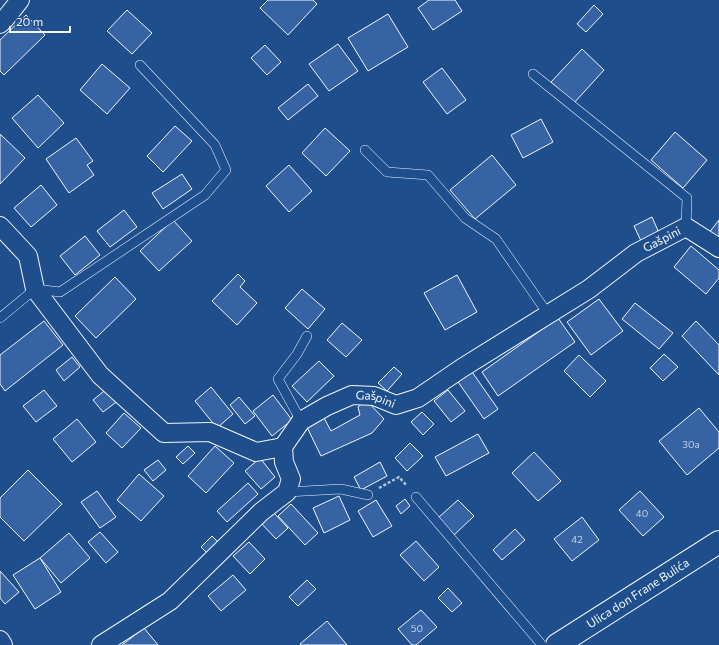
<svg xmlns="http://www.w3.org/2000/svg" width="719" height="645" font-family="Commissioner,sans-serif">
	<style>
		.building { fill: #3563a3; stroke: #f2f6ff }
		.lines { fill: none; stroke-linecap: round; stroke-linejoin: round }
		.lane-casing { stroke: #f2f6ff; stroke-width: 10 }
		.street-casing { stroke: #f2f6ff; stroke-width: 20 }
		.secondary-casing { stroke: #f2f6ff; stroke-width: 24 }
		.path { stroke: #b3c4dc; stroke-width: 2.5; stroke-dasharray: 3 2; stroke-linecap: butt }
		.lane { stroke: #1f4e8c; stroke-width: 9 }
		.street { stroke: #1f4e8c; stroke-width: 18 }
		.secondary { stroke: #1f4e8c; stroke-width: 22 }
		.labels { text-anchor: middle; stroke-width: 3; stroke-linejoin: round; paint-order: stroke }
		.number-label { font-size: 10px; fill: #c3d1e8 }
		.street-label { font-size: 12px; fill: #f2f6ff; stroke: #1f4e8c }
	</style>
	<rect width="100%" height="100%" fill="#1f4e8c"/>
	<!-- building -->
	<path class="building" d="M 268,0 L 313,0 L 317,4 L 288,35 L 260,8 Z
		M 429,0 L 455,0 L 462,11 L 433,30 L 418,8 Z
		M 594,5 L 603,14 L 586,32 L 577,24 Z
		M 127,10 L 152,33 L 132,54 L 107,31 Z
		M 388,14 L 408,47 L 368,71 L 348,38 Z
		M 26,15 L 45,35 L 4,75 L 0,71 L 0,40 Z
		M 338,44 L 358,71 L 329,91 L 309,64 Z
		M 265,45 L 281,62 L 267,75 L 251,58 Z
		M 582,49 L 604,70 L 574,103 L 551,82 Z
		M 102,64 L 130,88 L 107,114 L 80,90 Z
		M 442,68 L 466,100 L 447,114 L 423,82 Z
		M 308,84 L 318,96 L 288,120 L 278,108 Z
		M 38,95 L 64,123 L 38,148 L 12,118 Z
		M 541,119 L 553,142 L 523,158 L 511,135 Z
		M 175,126 L 192,141 L 163,172 L 147,156 Z
		M 325,128 L 350,151 L 326,176 L 302,153 Z
		M 675,132 L 707,160 L 683,188 L 651,160 Z
		M 0,134 L 25,158 L 0,184 Z
		M 76,138 L 93,161 L 87,165 L 94,175 L 69,193 L 46,159 Z
		M 492,155 L 516,185 L 475,219 L 450,190 Z
		M 289,165 L 312,191 L 289,212 L 266,186 Z
		M 182,174 L 192,189 L 163,209 L 152,193 Z
		M 41,185 L 57,205 L 31,227 L 14,208 Z
		M 124,210 L 137,227 L 110,247 L 97,231 Z
		M 652,217 L 659,233 L 641,241 L 634,226 Z
		M 173,220 L 192,241 L 159,271 L 140,251 Z
		M 719,220 L 719,242 L 708,234 Z
		M 85,236 L 100,255 L 75,275 L 60,256 Z
		M 691,246 L 719,270 L 719,278 L 706,294 L 674,267 Z
		M 238,274 L 245,281 L 240,287 L 257,303 L 237,325 L 212,301 Z
		M 457,275 L 477,312 L 445,330 L 424,293 Z
		M 115,277 L 136,299 L 96,338 L 75,316 Z
		M 302,289 L 325,309 L 308,329 L 285,308 Z
		M 599,299 L 623,331 L 591,355 L 567,322 Z
		M 635,303 L 673,333 L 659,349 L 622,319 Z
		M 558,318 L 575,342 L 498,396 L 482,372 Z
		M 44,321 L 63,345 L 5,391 L 0,384 L 0,355 Z
		M 696,321 L 719,345 L 719,375 L 682,336 Z
		M 342,323 L 362,340 L 346,357 L 327,340 Z
		M 664,354 L 678,367 L 663,381 L 650,368 Z
		M 579,355 L 606,381 L 590,397 L 564,371 Z
		M 72,357 L 80,367 L 64,381 L 56,370 Z
		M 319,361 L 334,376 L 307,402 L 292,386 Z
		M 394,367 L 402,374 L 387,391 L 378,383 Z
		M 470,369 L 498,409 L 484,419 L 456,379 Z
		M 109,387 L 119,400 L 103,412 L 93,400 Z
		M 211,387 L 233,414 L 217,428 L 195,401 Z
		M 44,390 L 57,406 L 36,422 L 23,406 Z
		M 448,390 L 465,411 L 451,422 L 434,401 Z
		M 273,395 L 292,420 L 272,436 L 253,411 Z
		M 239,397 L 255,416 L 245,424 L 230,405 Z
		M 366,400 L 384,419 L 372,433 L 321,456 L 305,423 L 323,416 L 331,431 L 360,415 L 358,407 Z
		M 699,408 L 719,432 L 719,448 L 687,475 L 659,441 Z
		M 422,412 L 434,424 L 423,435 L 411,422 Z
		M 124,413 L 141,428 L 122,448 L 106,433 Z
		M 77,419 L 96,442 L 72,462 L 53,439 Z
		M 478,434 L 489,453 L 446,476 L 435,457 Z
		M 410,443 L 423,456 L 407,471 L 395,458 Z
		M 188,446 L 195,453 L 183,464 L 176,457 Z
		M 215,446 L 234,463 L 206,493 L 188,476 Z
		M 534,452 L 561,481 L 538,501 L 512,473 Z
		M 260,458 L 275,477 L 261,489 L 245,471 Z
		M 158,460 L 166,470 L 153,481 L 144,470 Z
		M 380,462 L 387,476 L 361,490 L 354,477 Z
		M 28,470 L 62,504 L 24,541 L 0,517 L 0,498 Z
		M 139,474 L 164,496 L 141,521 L 117,500 Z
		M 248,483 L 258,494 L 227,522 L 217,511 Z
		M 97,491 L 116,517 L 100,528 L 81,502 Z
		M 640,491 L 664,517 L 643,536 L 619,510 Z
		M 339,496 L 350,520 L 324,533 L 313,508 Z
		M 405,499 L 410,506 L 401,514 L 396,506 Z
		M 376,500 L 392,526 L 373,537 L 358,511 Z
		M 458,500 L 474,516 L 454,535 L 438,518 Z
		M 291,504 L 318,533 L 305,545 L 278,516 Z
		M 273,512 L 288,528 L 276,539 L 261,523 Z
		M 582,517 L 599,540 L 572,561 L 554,539 Z
		M 515,529 L 525,540 L 502,560 L 493,550 Z
		M 100,532 L 118,552 L 106,563 L 88,542 Z
		M 69,533 L 90,558 L 61,583 L 40,558 Z
		M 212,536 L 219,543 L 208,554 L 201,547 Z
		M 416,541 L 439,567 L 424,581 L 400,555 Z
		M 249,542 L 265,559 L 250,574 L 233,556 Z
		M 40,558 L 61,592 L 35,609 L 13,575 Z
		M 0,571 L 19,592 L 5,604 L 0,598 Z
		M 233,575 L 246,590 L 221,611 L 208,596 Z
		M 307,580 L 316,589 L 298,606 L 289,597 Z
		M 448,588 L 462,603 L 452,612 L 438,598 Z
		M 421,610 L 437,627 L 416,645 L 412,645 L 398,629 Z
		M 327,621 L 347,645 L 301,645 L 300,644 Z
		M 144,628 L 158,645 L 122,645 Z"/>
	<g class="lines">
		<!-- lane casing -->
		<g class="lane-casing">
			<path id="lane" d="M 533,74 L 687,198 L 686,227
				M 365,150 L 387,172 L 428,175 L 465,218 L 496,239 L 548,314
				M 0,318 L 35,289 L 60,292 L 205,195 L 226,170 L 215,145 L 140,65
				M 301,421 L 278,379 L 297,354 L 307,336
				M 287,492 L 341,489 L 368,495
				M 416,497 L 542,645"/>
		</g>
		<!-- street casing -->
		<g class="street-casing">
			<g id="street">
				<path d="M 0,24 L 5,19 L 20,0"/>
				<path d="M 0,226 L 28,256 L 35,289 L 100,375 L 164,433 L 210,432 L 256,452 L 283,447"/>
				<path d="M 0,640 L 3,645"/>
				<path id="s1" d="M 101,645 L 170,601 L 261,512 L 287,492 L 291,479 L 284,462 L 283,447 L 301,421 L 327,406 L 352,395 L 374,396 L 396,405 L 418,398 L 462,368 L 589,289 L 636,253 L 686,227 L 719,248"/>
			</g>
		</g>
		<!-- secondary casing -->
		<g class="secondary-casing">
			<g id="secondary">
				<path id="s2" d="M 557,645 L 719,542"/>
			</g>
		</g>
		<!-- path -->
		<path class="path" d="M 379,488 L 399,477 L 407,486"/>
		<!-- lane -->
		<use href="#lane" class="lane"/>
		<!-- street -->
		<use href="#street" class="street"/>
		<!-- secondary -->
		<use href="#secondary" class="secondary"/>
	</g>
	<g class="labels">
		<!-- number labels -->
		<g class="number-label">
			<text x="691" y="448">30a</text>
			<text x="642" y="517">40</text>
			<text x="577" y="543">42</text>
			<text x="417" y="632">50</text>
		</g>
		<!-- street labels -->
		<g class="street-label">
			<text dy="4" stroke="none"><textPath href="#s1" startOffset="738">Gašpini</textPath></text>
			<text dy="4" stroke="none"><textPath href="#s1" startOffset="402">Gašpini</textPath></text>
			<text dy="4" stroke="none"><textPath href="#s2" startOffset="96">Ulica don Frane Bulića</textPath></text>
		</g>
	</g>
	<!-- scale -->
	<path d="M10 26v6h60v-6" fill="none" stroke="#f2f6ff" stroke-width="2"/>
	<text x="16" y="26" font-size="12" fill="#f2f6ff" stroke="#1f4e8c" stroke-width="3" paint-order="stroke">20 m</text>
</svg>
